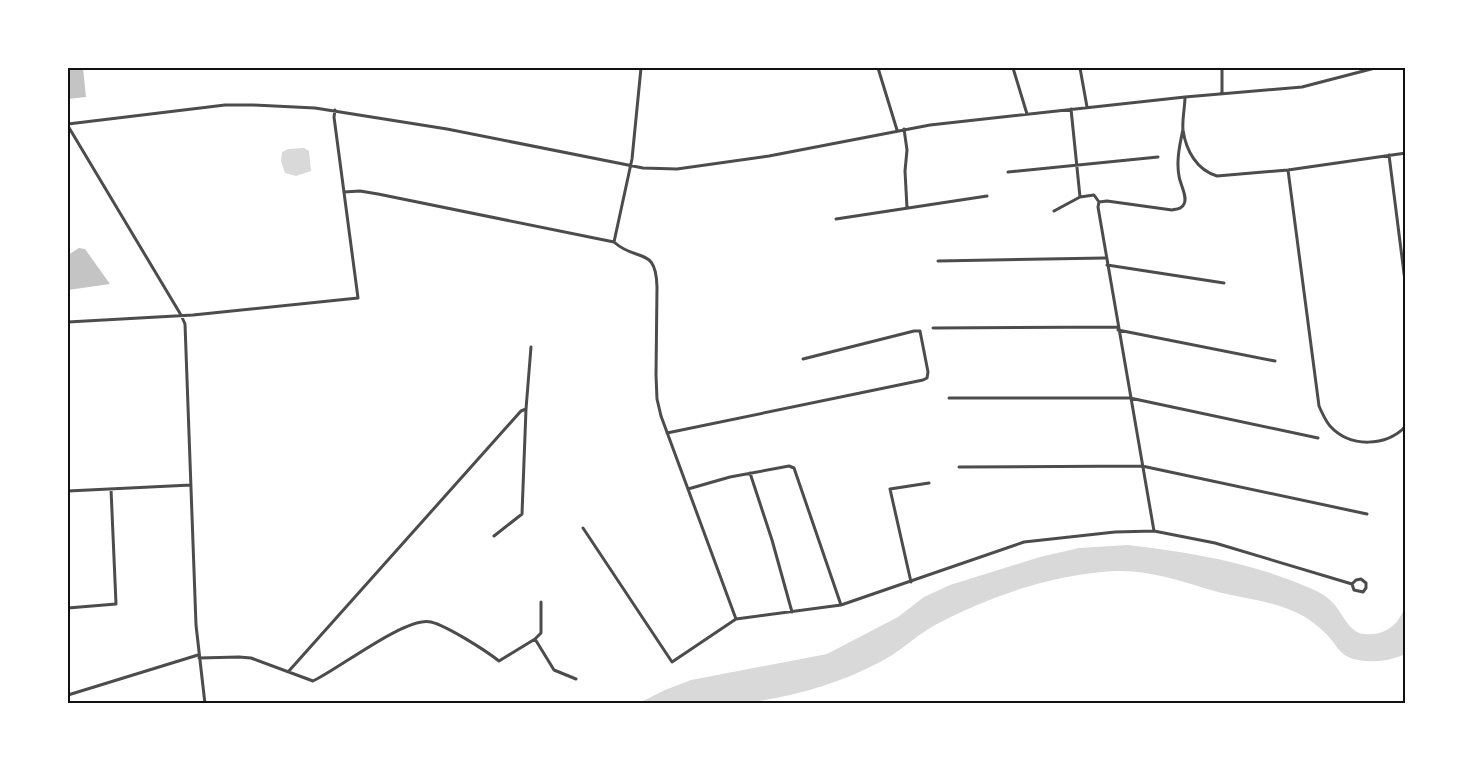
<svg xmlns="http://www.w3.org/2000/svg" width="1473" height="771" font-family="Commissioner,sans-serif">
	<style>
		.water { fill: #d9d9d9 }
		.building { fill: #c4c4c4 }
		.lines { fill: none; stroke-linecap: round; stroke-linejoin: round }
		.minor { stroke: #4c4c4c; stroke-width: 3 }
		.neatline { fill: none; stroke: #111; stroke-width: 2 }
	</style>
	<rect width="100%" height="100%" fill="#fff"/>
	<!-- water -->
	<path class="water" d="M 304,148 L 309,151 L 311,171 L 296,176 L 285,173 L 281,161 L 282,152 L 288,149 Z
		M 1128,545 C 1190,552 1253,563 1310,588 C 1317,591 1325,595 1330,600 C 1342,610 1347,632 1364,634 C 1385,636 1399,625 1405,606 L 1405,654 C 1389,662 1365,664 1348,657 C 1339,652 1336,645 1329,637 C 1323,630 1313,622 1305,617 C 1279,602 1247,599 1218,592 C 1184,582 1152,570 1116,571 C 1053,574 990,596 935,625 C 915,636 899,653 878,663 C 838,684 789,698 744,703 C 732,705 719,704 707,704 C 685,704 662,704 639,703 L 665,690 L 691,680 L 827,654 L 898,617 L 924,597 L 950,585 L 1040,557 L 1079,548 Z"/>
	<!-- building -->
	<path class="building" d="M 68,68 L 83,68 L 86,97 L 68,99 Z
		M 79,248 L 85,249 L 110,284 L 68,290 L 68,255 Z"/>
	<g class="lines">
		<!-- minor -->
		<path class="minor" d="M 878,68 L 897,130
			M 1013,68 L 1027,114
			M 1080,68 L 1087,107
			M 1222,93 L 1222,68
			M 1185,97 C 1185,107 1182,119 1183,130 C 1186,151 1197,170 1217,176 L 1288,170 L 1406,153
			M 1071,109 L 1080,197 L 1094,195 L 1099,202
			M 68,124 L 225,105 L 253,105 L 315,108 L 447,129 L 643,168 L 677,169 L 769,156 L 930,125 L 1185,97 L 1302,87 L 1375,68
			M 68,126 L 181,315 L 185,324 L 196,625 L 205,704
			M 904,129 L 907,150 L 905,171 L 907,208
			M 1389,155 L 1406,289
			M 1288,170 L 1319,406 C 1322,413 1325,420 1330,426 C 1350,448 1386,447 1406,426
			M 1008,172 L 1158,157
			M 344,192 L 360,191 L 378,194 L 614,242 C 637,263 656,245 657,287 L 656,375 L 657,399 L 661,416 L 736,619
			M 1054,211 L 1080,197
			M 836,219 L 987,196
			M 614,242 L 632,159 L 641,68
			M 938,261 L 1105,258
			M 1107,265 L 1224,283
			M 68,322 L 193,315 L 358,298 L 334,117 L 335,110
			M 933,328 L 1118,327
			M 1118,330 L 1275,361
			M 949,398 L 1130,398 L 1318,438
			M 667,433 L 923,380 L 927,378 L 928,372 L 920,331 L 914,331 L 803,359
			M 959,467 L 1142,466 L 1367,514
			M 750,473 L 772,540 L 792,612
			M 688,489 L 730,477 L 789,466 L 794,468 L 841,605
			M 68,491 L 191,485
			M 583,528 L 672,662 L 736,619 L 841,605 L 1024,542 L 1115,532 L 1154,531 L 1215,543 L 1352,584 L 1354,590 L 1363,592 L 1366,588 L 1366,583 L 1361,579 L 1356,580 L 1352,584
			M 1154,531 L 1098,207 L 1099,202 L 1107,201 L 1172,210 C 1177,209 1182,209 1184,204 C 1188,197 1180,184 1179,176 C 1176,160 1180,144 1183,129
			M 494,536 L 522,514 L 526,409 L 531,347
			M 911,582 L 890,489 L 929,483
			M 541,602 L 541,633 L 535,639 L 554,670 L 576,679
			M 68,608 L 116,604 L 111,489
			M 199,658 L 239,657 L 251,658 L 313,681 C 339,669 406,616 431,622 C 447,626 485,650 499,661 L 535,639
			M 288,672 L 521,411 L 526,409
			M 68,695 L 198,655"/>
	</g>
	<!-- border -->
	<rect width="1473" height="771" fill="none" stroke="#ffffff" stroke-width="138"/>
	<rect x="69" y="69" width="1335" height="633" class="neatline"/>
</svg>
